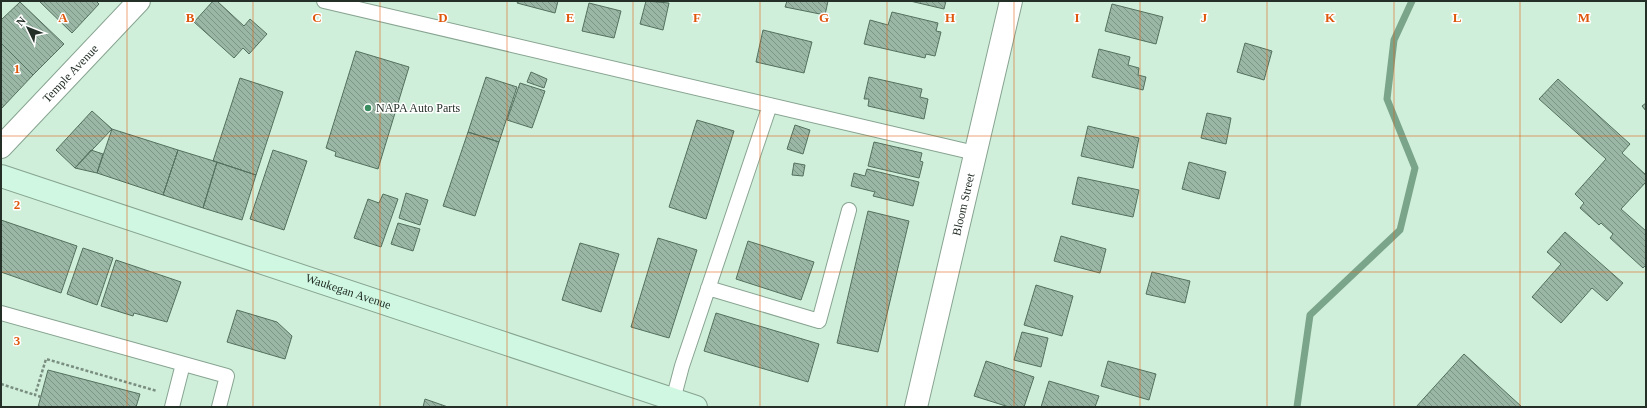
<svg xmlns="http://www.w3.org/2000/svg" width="1647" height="408" font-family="'Times New Roman',serif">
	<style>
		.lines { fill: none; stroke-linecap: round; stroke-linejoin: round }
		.stream { stroke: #7ba58a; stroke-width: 7 }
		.building { fill: url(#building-back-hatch); stroke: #54705e }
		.service-casing { stroke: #87a491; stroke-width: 16 }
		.minor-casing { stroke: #87a491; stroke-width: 24 }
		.tertiary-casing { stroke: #87a491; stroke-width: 24 }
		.secondary-casing { stroke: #87a491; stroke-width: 24 }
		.path { stroke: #798e80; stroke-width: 2.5; stroke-dasharray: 3 2; stroke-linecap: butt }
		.service { stroke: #fff; stroke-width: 14 }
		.minor { stroke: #fff; stroke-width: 22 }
		.tertiary { stroke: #fff; stroke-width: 22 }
		.secondary { stroke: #cff7e1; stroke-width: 22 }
		.grid { fill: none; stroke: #de570d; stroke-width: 1; stroke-opacity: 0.55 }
		.poi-dot { fill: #398d60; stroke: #fff; stroke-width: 1.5 }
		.labels { text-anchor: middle; stroke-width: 3; stroke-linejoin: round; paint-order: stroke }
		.street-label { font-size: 12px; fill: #232f27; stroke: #fff }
		.poi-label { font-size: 12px; fill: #232f27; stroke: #fff; text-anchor: start }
		.grid-label { font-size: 13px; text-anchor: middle; font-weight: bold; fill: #de570d; stroke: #fff; stroke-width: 3; stroke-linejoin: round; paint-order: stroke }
	</style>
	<defs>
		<pattern id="building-back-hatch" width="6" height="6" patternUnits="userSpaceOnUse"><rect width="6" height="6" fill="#99b7a4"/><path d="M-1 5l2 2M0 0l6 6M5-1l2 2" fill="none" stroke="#7c9586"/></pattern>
	</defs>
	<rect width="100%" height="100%" fill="#d0efda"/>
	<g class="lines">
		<!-- stream -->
		<path class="stream" d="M 1297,407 L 1310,315 L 1400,230 L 1415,168 L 1387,99 L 1394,40 L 1412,1"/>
	</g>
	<!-- building -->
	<path class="building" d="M 39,1 L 96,1 L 99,4 L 72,33 Z
		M 213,1 L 217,1 L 244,26 L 250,19 L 267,34 L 249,54 L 243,48 L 234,58 L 194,22 Z
		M 518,1 L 558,1 L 555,13 L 517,3 Z
		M 646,1 L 669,3 L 663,30 L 640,24 Z
		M 787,1 L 828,1 L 825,15 L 785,7 Z
		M 910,1 L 946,1 L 944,9 Z
		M 20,2 L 64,44 L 33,75 L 1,43 L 1,20 Z
		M 589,3 L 621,11 L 614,38 L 582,31 Z
		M 1112,4 L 1163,17 L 1156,44 L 1105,31 Z
		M 892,12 L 938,23 L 936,31 L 941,32 L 935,56 L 926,54 L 925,58 L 864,44 L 870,20 L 888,25 Z
		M 763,30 L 812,42 L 804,73 L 756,62 Z
		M 1,43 L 33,75 L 1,109 Z
		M 1245,43 L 1272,51 L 1264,80 L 1237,72 Z
		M 1099,49 L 1130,57 L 1128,65 L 1139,68 L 1138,75 L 1146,77 L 1143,90 L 1092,77 Z
		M 356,51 L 409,67 L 378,169 L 335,156 L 336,152 L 326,148 Z
		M 531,72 L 547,79 L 544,88 L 527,82 Z
		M 486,77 L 517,87 L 499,142 L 468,132 Z
		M 869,77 L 922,89 L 920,97 L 928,99 L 924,119 L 868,106 L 869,99 L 864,99 Z
		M 240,78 L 283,92 L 256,175 L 213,161 Z
		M 1558,79 L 1630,144 L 1622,153 L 1646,175 L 1646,182 L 1621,209 L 1646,231 L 1646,265 L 1643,268 L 1610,238 L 1613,234 L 1601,223 L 1599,225 L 1580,208 L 1584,203 L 1575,194 L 1606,159 L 1539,99 Z
		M 520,83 L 545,91 L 532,128 L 507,120 Z
		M 1646,103 L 1646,111 L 1642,106 Z
		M 92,111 L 112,129 L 75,168 L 56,150 Z
		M 1207,113 L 1231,118 L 1226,144 L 1201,138 Z
		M 697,120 L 734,131 L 706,219 L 669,207 Z
		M 795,125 L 810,130 L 803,154 L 787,149 Z
		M 1088,126 L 1139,138 L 1133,168 L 1081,156 Z
		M 112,129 L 178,150 L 163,195 L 97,173 Z
		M 468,132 L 499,142 L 475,216 L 443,206 Z
		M 874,142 L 922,153 L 920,161 L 923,162 L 919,178 L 868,166 Z
		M 91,150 L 103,154 L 97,173 L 75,168 Z
		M 178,150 L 217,162 L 203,208 L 163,195 Z
		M 273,150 L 307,161 L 284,230 L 250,219 Z
		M 217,162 L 256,175 L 242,220 L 203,208 Z
		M 1189,162 L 1226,172 L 1219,199 L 1182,189 Z
		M 794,163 L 805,165 L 803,176 L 792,175 Z
		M 867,169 L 919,182 L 913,206 L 873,196 L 875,192 L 851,186 L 854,173 L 865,176 Z
		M 1078,177 L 1139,190 L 1133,217 L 1072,204 Z
		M 406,193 L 428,200 L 420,225 L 399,218 Z
		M 383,194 L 398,199 L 381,247 L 354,238 L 368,199 L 379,203 Z
		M 868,211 L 909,221 L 878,352 L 837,343 Z
		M 1,220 L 77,246 L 61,293 L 1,272 Z
		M 398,223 L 420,229 L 413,251 L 391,244 Z
		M 1565,232 L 1623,283 L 1607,301 L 1592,288 L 1561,323 L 1532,297 L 1561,264 L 1547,252 Z
		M 1061,236 L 1106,249 L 1100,273 L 1054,261 Z
		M 658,238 L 697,250 L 669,338 L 631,327 Z
		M 748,241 L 814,262 L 801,300 L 736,279 Z
		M 580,243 L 619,254 L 601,312 L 562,300 Z
		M 83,248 L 113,258 L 97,305 L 67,294 Z
		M 116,260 L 181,282 L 167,322 L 134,313 L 133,316 L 101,306 Z
		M 1152,272 L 1190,281 L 1185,303 L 1146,294 Z
		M 1036,285 L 1073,296 L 1062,336 L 1024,325 Z
		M 237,310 L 277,322 L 292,336 L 285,359 L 227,342 Z
		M 716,313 L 819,344 L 808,382 L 704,351 Z
		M 1022,332 L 1048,338 L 1041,367 L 1014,360 Z
		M 1464,354 L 1522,407 L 1416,407 Z
		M 986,361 L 1034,377 L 1024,407 L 1009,407 L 974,396 Z
		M 1108,361 L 1156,374 L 1149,400 L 1101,386 Z
		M 48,370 L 140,394 L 136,407 L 38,407 Z
		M 1049,381 L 1099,396 L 1095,407 L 1041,407 Z
		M 425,399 L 448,407 L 423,407 Z"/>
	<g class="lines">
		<!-- service casing -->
		<g class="service-casing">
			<path id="service" d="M 324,1 L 975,153
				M 708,288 L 819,321 L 849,210
				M 1,313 L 227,376 L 219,407
				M 673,400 L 682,366 L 770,105
				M 172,407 L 183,364"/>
		</g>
		<!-- minor casing -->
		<g class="minor-casing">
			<g id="minor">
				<path id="s1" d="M 916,407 L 1011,1"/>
			</g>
		</g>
		<!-- tertiary casing -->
		<g class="tertiary-casing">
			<g id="tertiary">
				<path id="s2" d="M 1,147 L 139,1"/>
			</g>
		</g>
		<!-- secondary casing -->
		<g class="secondary-casing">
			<g id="secondary">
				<path id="s3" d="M 1,176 L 696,407"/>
			</g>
		</g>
		<!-- path -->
		<path class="path" d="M 1,384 L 35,395
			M 41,397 L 35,395 L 46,359 L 157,391"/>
		<!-- service -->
		<use href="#service" class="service"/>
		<!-- minor -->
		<use href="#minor" class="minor"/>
		<!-- tertiary -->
		<use href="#tertiary" class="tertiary"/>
		<!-- secondary -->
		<use href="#secondary" class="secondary"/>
	</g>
	<!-- grid -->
	<path class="grid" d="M 127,1 L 127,407M 253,1 L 253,407M 380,1 L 380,407M 507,1 L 507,407M 633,1 L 633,407M 760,1 L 760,407M 887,1 L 887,407M 1014,1 L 1014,407M 1140,1 L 1140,407M 1267,1 L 1267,407M 1394,1 L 1394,407M 1520,1 L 1520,407M 1,136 L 1646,136M 1,272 L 1646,272"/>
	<!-- markers -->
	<circle class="poi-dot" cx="368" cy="108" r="4"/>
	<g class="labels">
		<!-- street labels -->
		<g class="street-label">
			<text dy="4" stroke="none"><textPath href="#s2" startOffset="101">Temple Avenue</textPath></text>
			<text dy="4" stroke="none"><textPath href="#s1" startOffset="208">Bloom Street</textPath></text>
			<text dy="4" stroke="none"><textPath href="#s3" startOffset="366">Waukegan Avenue</textPath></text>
		</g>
		<!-- poi labels -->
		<g class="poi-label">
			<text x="376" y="112">NAPA Auto Parts</text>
		</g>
	</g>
	<g class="grid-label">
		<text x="63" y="22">A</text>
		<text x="190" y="22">B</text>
		<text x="317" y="22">C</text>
		<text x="443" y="22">D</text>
		<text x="570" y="22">E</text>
		<text x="697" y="22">F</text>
		<text x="824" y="22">G</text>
		<text x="950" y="22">H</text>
		<text x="1077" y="22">I</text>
		<text x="1204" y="22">J</text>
		<text x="1330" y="22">K</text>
		<text x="1457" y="22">L</text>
		<text x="1584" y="22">M</text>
		<text x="17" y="73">1</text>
		<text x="17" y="209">2</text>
		<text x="17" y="345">3</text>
	</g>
	<!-- border -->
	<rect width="1647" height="408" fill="none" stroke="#232f27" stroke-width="4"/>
	<!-- north arrow -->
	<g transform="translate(28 28) rotate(313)" stroke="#ffffff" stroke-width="3" paint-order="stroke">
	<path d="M0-3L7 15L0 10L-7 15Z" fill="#232f27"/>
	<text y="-6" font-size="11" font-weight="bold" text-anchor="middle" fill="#232f27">N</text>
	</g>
</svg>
